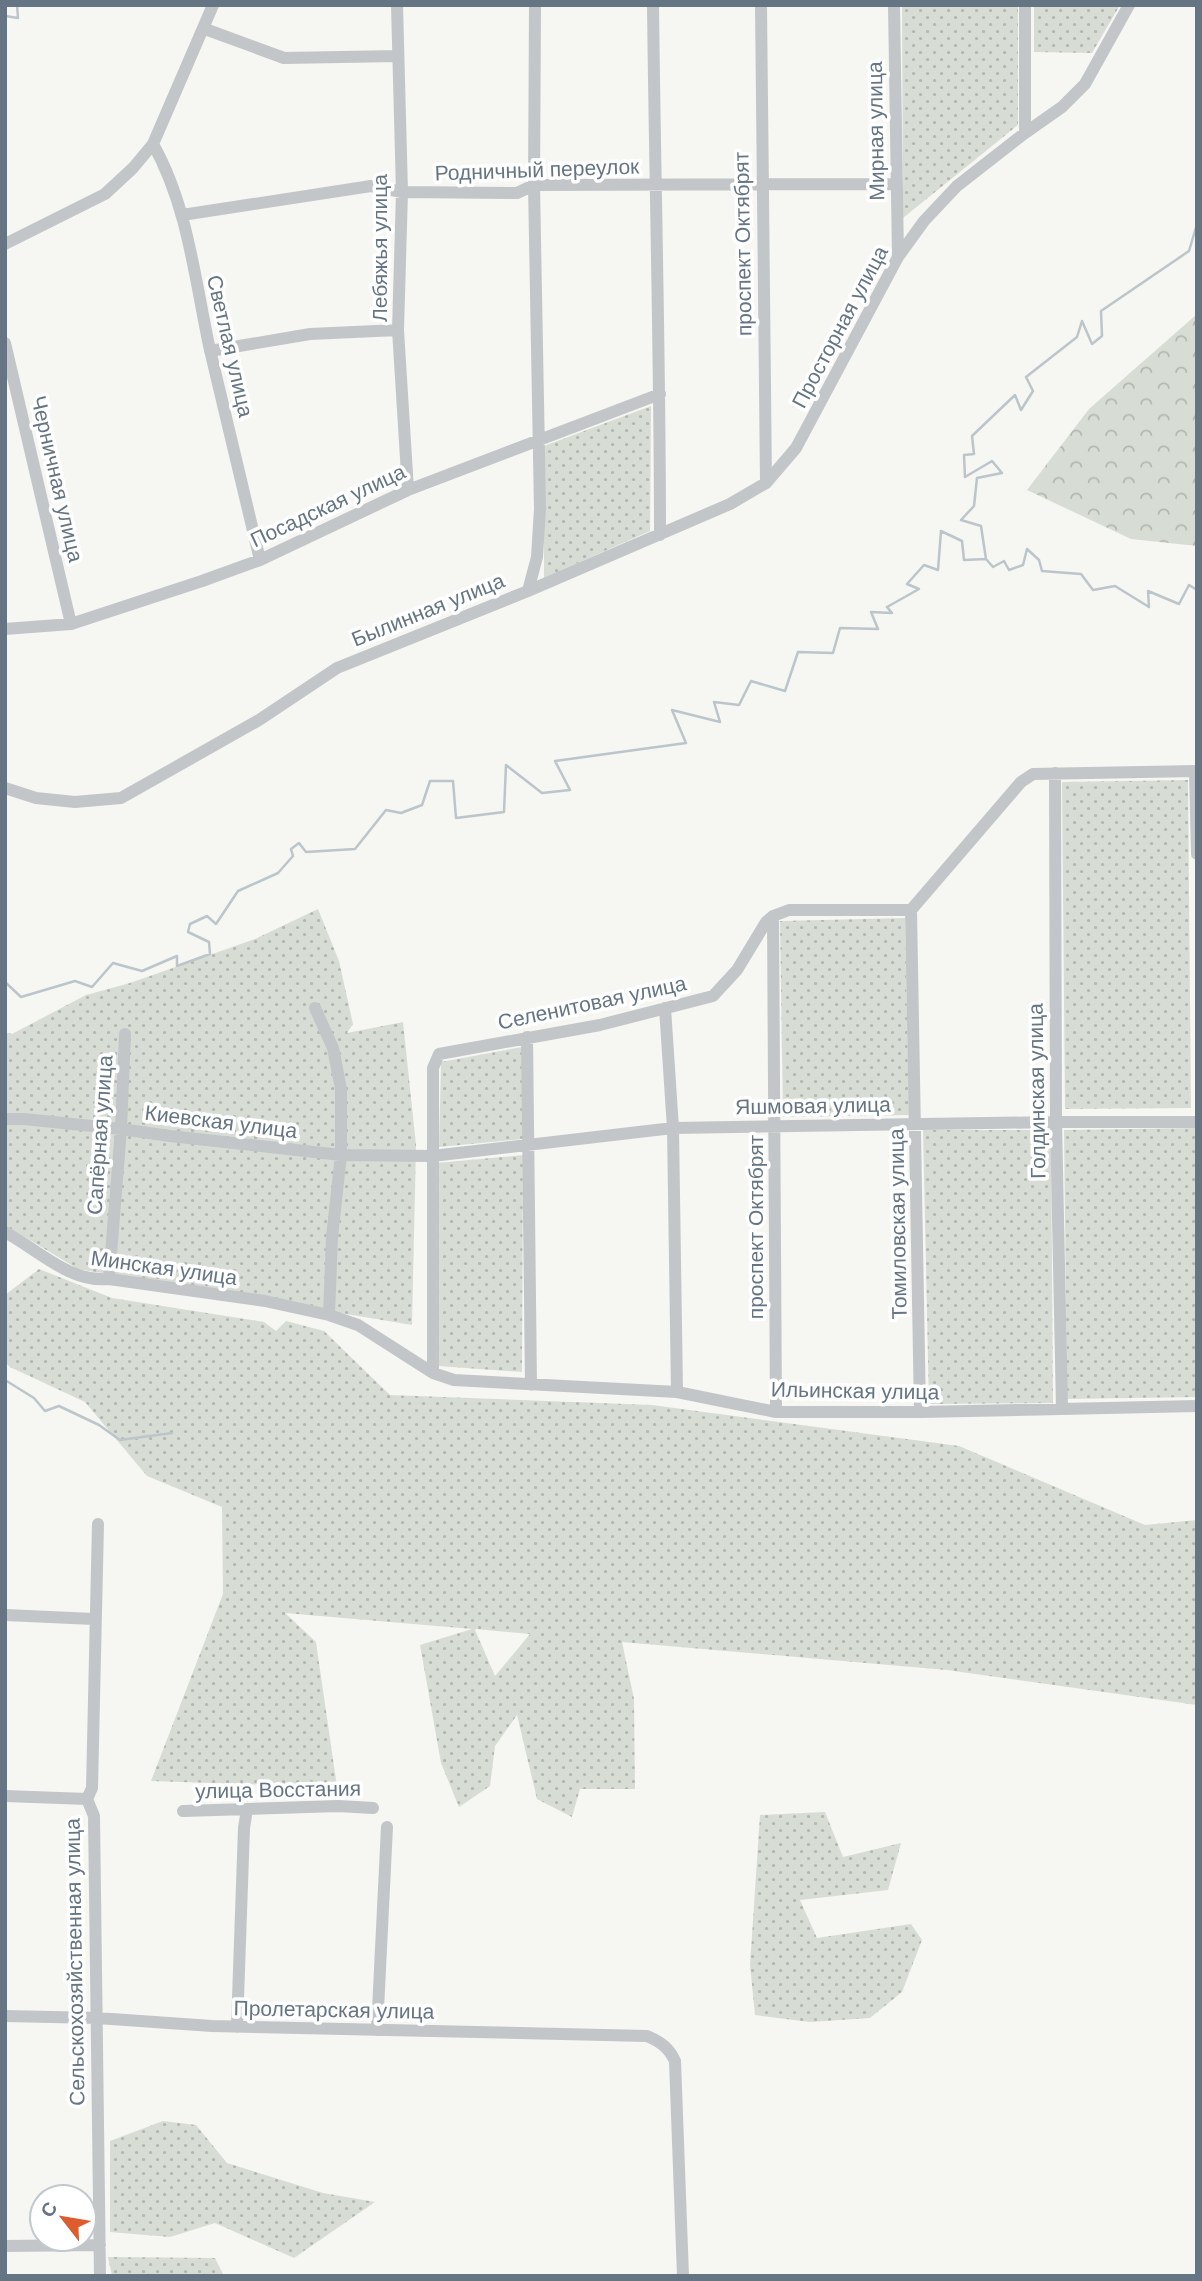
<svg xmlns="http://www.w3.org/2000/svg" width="1202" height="2281" font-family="Helvetica,sans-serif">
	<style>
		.green { fill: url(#green-dots); fill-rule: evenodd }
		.forest { fill: url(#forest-crowns) }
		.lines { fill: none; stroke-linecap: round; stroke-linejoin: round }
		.stream { stroke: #bcc5ca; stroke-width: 2.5 }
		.minor { stroke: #c2c6c9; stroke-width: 12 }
		.labels { text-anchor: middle; stroke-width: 7; stroke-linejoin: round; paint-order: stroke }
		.street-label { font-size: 21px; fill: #667583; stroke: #fff }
	</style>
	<defs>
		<pattern id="green-dots" width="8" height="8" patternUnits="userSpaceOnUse" patternTransform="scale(1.75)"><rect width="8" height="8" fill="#d7ddd4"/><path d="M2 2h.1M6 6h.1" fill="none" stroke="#b2b8b1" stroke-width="1.8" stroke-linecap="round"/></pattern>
		<pattern id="forest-crowns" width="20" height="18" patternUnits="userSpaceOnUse" patternTransform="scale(1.75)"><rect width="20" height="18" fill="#d7ddd4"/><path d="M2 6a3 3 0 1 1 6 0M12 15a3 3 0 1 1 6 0" fill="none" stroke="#b2b8b1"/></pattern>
	</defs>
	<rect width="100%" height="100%" fill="#f6f6f3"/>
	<!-- green -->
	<path class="green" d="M 902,5 L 1018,5 L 1018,125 L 903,218 Z
		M 1034,5 L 1120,5 L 1092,53 L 1034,52 Z
		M 651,406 L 650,531 L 544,578 L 544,446 Z
		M 1188,780 L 1191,1108 L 1065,1109 L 1062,782 Z
		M 318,909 L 339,961 L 353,1024 L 347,1033 L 403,1022 L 416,1145 L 412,1325 L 78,1269 L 5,1225 L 5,1032 L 12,1034 L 86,995 L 130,983 L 255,939 Z
		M 905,918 L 909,1115 L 783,1117 L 780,921 Z
		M 522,1047 L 523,1139 L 439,1147 L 441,1062 Z
		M 1195,1128 L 1197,1397 L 1067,1399 L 1064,1130 Z
		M 923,1130 L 1051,1130 L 1053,1403 L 929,1404 Z
		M 523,1155 L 522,1372 L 439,1366 L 437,1163 Z
		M 39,1269 L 112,1298 L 264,1322 L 276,1331 L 286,1321 L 324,1331 L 390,1395 L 652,1405 L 959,1446 L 1145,1525 L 1197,1520 L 1197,1705 L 947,1670 L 622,1642 L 634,1699 L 635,1789 L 580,1789 L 572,1817 L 537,1799 L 517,1715 L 495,1746 L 490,1786 L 459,1807 L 441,1763 L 420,1645 L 472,1629 L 285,1613 L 316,1642 L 337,1787 L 151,1781 L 223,1594 L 222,1507 L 147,1476 L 85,1402 L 10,1367 L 5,1362 L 5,1295 ZM 475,1630 L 476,1629 L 530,1634 L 495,1676 Z
		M 825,1812 L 843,1857 L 901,1843 L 888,1890 L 800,1900 L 817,1938 L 911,1924 L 922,1940 L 902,1992 L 870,2018 L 810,2022 L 755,2015 L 750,1965 L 760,1815 Z
		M 163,2121 L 196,2125 L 227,2163 L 323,2193 L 375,2202 L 294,2258 L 215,2223 L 170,2237 L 110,2232 L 110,2141 Z
		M 108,2257 L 215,2258 L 224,2276 L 112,2276 Z"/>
	<!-- forest -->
	<path class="forest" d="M 1197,314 L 1197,546 L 1131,539 L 1027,490 L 1089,409 Z"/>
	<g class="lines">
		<!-- stream -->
		<path class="stream" d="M 5,16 L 18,18 L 17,5
			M 986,559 L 993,567 L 1004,561 L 1009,570 L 1023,565 L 1027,549 L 1039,560 L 1042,571 L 1081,574 L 1093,590 L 1115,586 L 1149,607 L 1148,591 L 1179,604 L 1189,585 L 1197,590
			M 5,982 L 21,997 L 75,981 L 92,987 L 113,963 L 142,971 L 177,956 L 177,966 L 210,954 L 209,942 L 188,932 L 190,924 L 207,916 L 216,924 L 238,891 L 278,873 L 293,856 L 291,849 L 299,843 L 306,852 L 355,849 L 386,810 L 401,813 L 422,805 L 430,781 L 453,781 L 456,818 L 504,812 L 506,765 L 542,793 L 570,790 L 555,761 L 686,743 L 672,710 L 720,722 L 714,702 L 739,705 L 751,681 L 785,691 L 798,652 L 833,653 L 840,628 L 878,629 L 871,612 L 892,613 L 887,607 L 919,589 L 907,584 L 924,565 L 938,570 L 941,531 L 962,541 L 964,560 L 986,559 L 981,526 L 961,520 L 974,506 L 977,478 L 1002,473 L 992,461 L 965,477 L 964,455 L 974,454 L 972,436 L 1015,395 L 1021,410 L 1033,391 L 1026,377 L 1077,337 L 1082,321 L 1092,344 L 1102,336 L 1101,311 L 1189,251 L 1197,224
			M 5,1380 L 34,1398 L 45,1411 L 59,1406 L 99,1425 L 120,1440 L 172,1433"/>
		<!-- minor -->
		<path class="minor" d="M 397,5 L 402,192 L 398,330 L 408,490
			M 653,5 C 655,182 660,358 660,535
			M 761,5 L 766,483
			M 894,5 L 898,257
			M 205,29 L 284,58 L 398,56
			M 1025,133 L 1025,5
			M 153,144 C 188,206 195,281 210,350 C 226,420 244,490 260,560
			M 182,215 L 371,186 L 402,192 L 517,193 L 534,185 L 896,184
			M 5,244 L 105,194 L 133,168 L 153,144 L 213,5
			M 5,343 L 71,624
			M 210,351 L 310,334 L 398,330
			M 528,591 L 730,504 L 766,483 L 796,448 L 898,257 L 924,221 L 957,186 L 1025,133 L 1062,107 L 1085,84 L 1129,5
			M 5,629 L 71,624 L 202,581 L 260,560 L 408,490 L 660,394
			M 1195,771 L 1197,854
			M 1055,773 L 1056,1122 L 1062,1408
			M 5,788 L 36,798 L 75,802 L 121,798 L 259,720 L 337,668 L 528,591 L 537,557 L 540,509 L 534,185 L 535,5
			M 911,910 L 920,1412
			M 773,916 L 776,1412
			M 315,1008 L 333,1048 L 341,1089 L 341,1155 L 332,1237 L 329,1315
			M 665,1008 L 673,1128 L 677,1392
			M 527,1037 L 531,1385
			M 5,1119 L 24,1119 L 121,1129 L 170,1136 L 341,1155 L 432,1156 L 673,1128 L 1056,1122 L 1197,1122
			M 5,1232 C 38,1250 70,1283 109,1279 L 265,1301 L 329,1315 L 358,1325 L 433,1373 L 454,1380 L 677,1392 L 776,1412 L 920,1412 L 1197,1406
			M 109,1279 L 121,1129 L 125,1034
			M 433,1373 L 433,1068 L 439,1054 L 600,1025 L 713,996 L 737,970 L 766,922 L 773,916 L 789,910 L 911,910 L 1021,782 L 1033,774 L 1197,771
			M 98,1524 L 92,1788 L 87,1799 L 94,1816 L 100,2276
			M 5,1615 L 94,1619
			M 5,1796 L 87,1799
			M 183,1811 L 338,1806 L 373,1808
			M 5,2016 L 97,2018 L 212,2026 L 647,2036 C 661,2042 669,2048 675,2061 L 683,2276
			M 237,2027 L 244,1828 L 247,1809
			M 377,2030 L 387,1827
			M 5,2246 L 100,2245"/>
	</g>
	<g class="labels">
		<!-- street labels -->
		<g class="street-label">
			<text transform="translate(876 131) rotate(-91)" y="7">Мирная улица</text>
			<text transform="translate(537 170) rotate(-2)" y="7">Родничный переулок</text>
			<text transform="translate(743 244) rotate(-91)" y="7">проспект Октябрят</text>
			<text transform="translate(380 248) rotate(-90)" y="7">Лебяжья улица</text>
			<text transform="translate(840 327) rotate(-62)" y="7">Просторная улица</text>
			<text transform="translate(230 346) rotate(77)" y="7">Светлая улица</text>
			<text transform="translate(57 479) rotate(77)" y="7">Черничная улица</text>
			<text transform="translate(328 506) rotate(-25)" y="7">Посадская улица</text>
			<text transform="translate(428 610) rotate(-22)" y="7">Былинная улица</text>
			<text transform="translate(592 1003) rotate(-12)" y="7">Селенитовая улица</text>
			<text transform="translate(1037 1091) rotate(-91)" y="7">Голдинская улица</text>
			<text transform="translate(813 1106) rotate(-1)" y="7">Яшмовая улица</text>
			<text transform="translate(221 1122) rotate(7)" y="7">Киевская улица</text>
			<text transform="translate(100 1135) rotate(-86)" y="7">Сапёрная улица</text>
			<text transform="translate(898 1224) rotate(-91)" y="7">Томиловская улица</text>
			<text transform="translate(756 1227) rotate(-90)" y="7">проспект Октябрят</text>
			<text transform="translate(164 1268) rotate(8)" y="7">Минская улица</text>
			<text transform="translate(855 1391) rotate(1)" y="7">Ильинская улица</text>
			<text transform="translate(278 1790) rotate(-1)" y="7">улица Восстания</text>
			<text transform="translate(75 1962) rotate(-91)" y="7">Сельскохозяйственная улица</text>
			<text transform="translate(334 2010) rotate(1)" y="7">Пролетарская улица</text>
		</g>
	</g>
	<!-- border -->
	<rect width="1202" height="2281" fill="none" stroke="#667583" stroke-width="14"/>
	<!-- north arrow -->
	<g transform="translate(63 2218) rotate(301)"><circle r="33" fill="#ffffff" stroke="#c2c8cd" stroke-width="2"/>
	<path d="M0-5L12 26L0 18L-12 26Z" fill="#dc5c2d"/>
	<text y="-10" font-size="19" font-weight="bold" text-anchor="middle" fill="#667583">С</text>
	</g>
</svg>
